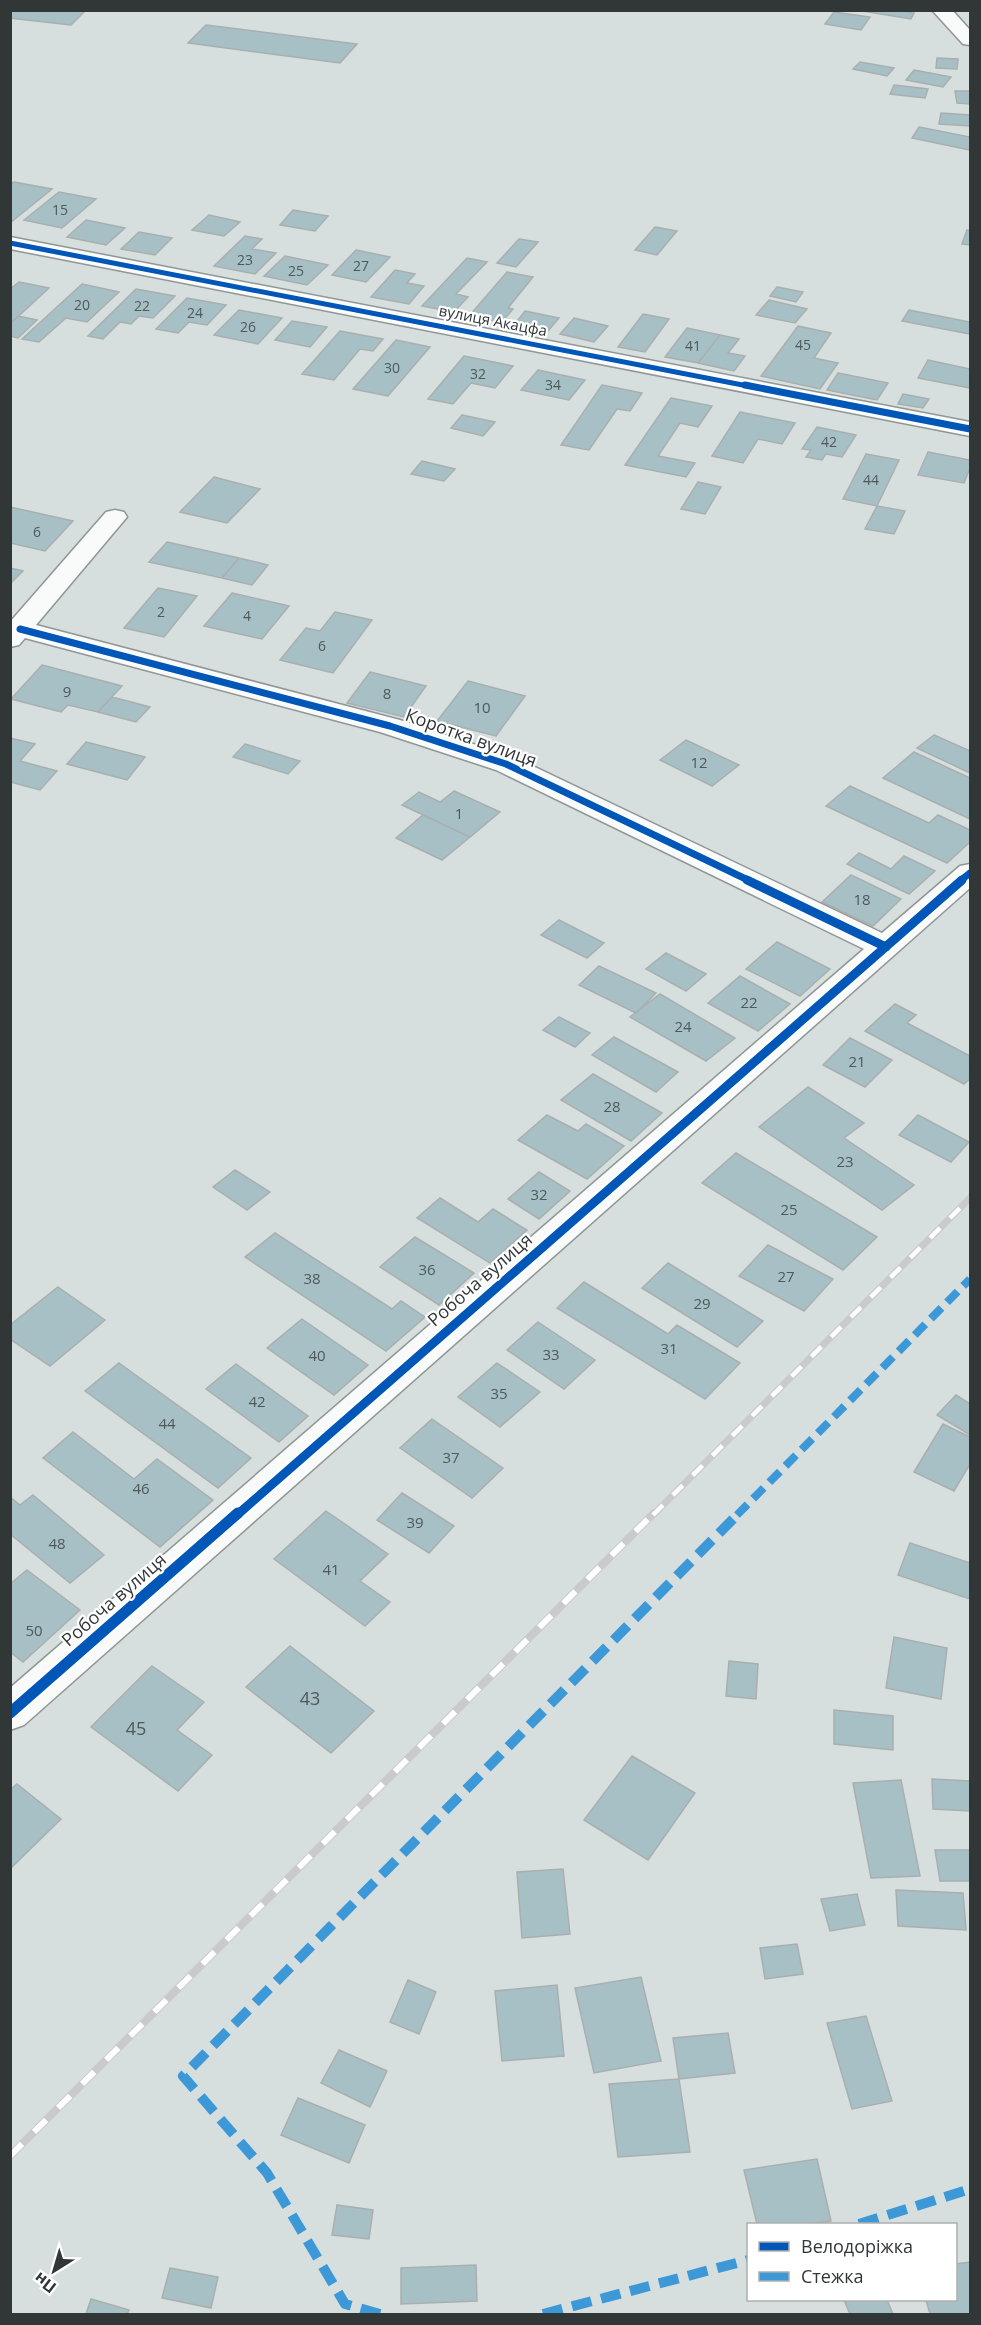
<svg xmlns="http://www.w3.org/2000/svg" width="981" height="2325" font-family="'Open Sans',sans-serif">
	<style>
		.building { fill: #a7c0c5; stroke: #a9afaf; stroke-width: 1.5 }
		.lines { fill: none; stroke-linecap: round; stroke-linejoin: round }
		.street-casing { stroke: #909595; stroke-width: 3 }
		.secondary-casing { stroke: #909595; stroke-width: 3 }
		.street { fill: #f9fafa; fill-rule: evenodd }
		.secondary { fill: #f9fafa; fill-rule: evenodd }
		.rail-far1-casing { stroke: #c9cbcb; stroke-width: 7 }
		.rail-casing { stroke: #c9cbcb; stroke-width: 8 }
		.rail-far1 { stroke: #fff; stroke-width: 4.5; stroke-dasharray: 14; stroke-linecap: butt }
		.rail { stroke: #fff; stroke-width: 6; stroke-dasharray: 17; stroke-linecap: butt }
		.quiet-far1 { stroke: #3d98d8; stroke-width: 8; stroke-dasharray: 15 8; stroke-linecap: butt }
		.quiet { stroke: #3d98d8; stroke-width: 10; stroke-dasharray: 20 10; stroke-linecap: butt }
		.cycleway-far3-casing { stroke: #fff; stroke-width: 8 }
		.cycleway-far2-casing { stroke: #fff; stroke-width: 10 }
		.cycleway-far1-casing { stroke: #fff; stroke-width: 13 }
		.cycleway-casing { stroke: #fff; stroke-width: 15 }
		.cycleway-far3 { stroke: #0057b8; stroke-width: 5 }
		.cycleway-far2 { stroke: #0057b8; stroke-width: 7 }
		.cycleway-far1 { stroke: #0057b8; stroke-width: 9 }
		.cycleway { stroke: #0057b8; stroke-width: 11 }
		.labels { text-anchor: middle; stroke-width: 4.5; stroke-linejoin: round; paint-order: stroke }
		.far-number-label { font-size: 14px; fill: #4e595a }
		.far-street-label { font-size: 15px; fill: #313737; stroke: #fff }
		.number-label { font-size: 15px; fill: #4e595a }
		.street-label { font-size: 18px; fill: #313737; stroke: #fff }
		.near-number-label { font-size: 18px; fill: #4e595a }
	</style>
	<rect width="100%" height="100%" fill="#d6dede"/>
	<!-- building -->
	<path class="building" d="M 10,10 L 83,10 L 85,11 L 71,25 L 10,18 Z
		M 856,10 L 896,10 L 914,13 L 911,19 Z
		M 834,12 L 870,17 L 861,30 L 825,24 Z
		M 206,25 L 357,44 L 340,63 L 188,43 Z
		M 937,58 L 958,59 L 957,69 L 936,68 Z
		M 860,62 L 894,68 L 887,76 L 853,69 Z
		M 914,70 L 951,77 L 943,87 L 906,80 Z
		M 894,85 L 928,89 L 925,98 L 890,94 Z
		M 955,91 L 970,91 L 970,104 L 957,103 Z
		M 941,113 L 970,115 L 970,126 L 939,124 Z
		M 919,127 L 970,137 L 970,150 L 912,138 Z
		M 14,182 L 52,189 L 10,223 L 10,184 Z
		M 59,192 L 96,199 L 62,228 L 24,220 Z
		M 293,210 L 328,216 L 315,231 L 280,225 Z
		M 209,215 L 240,222 L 224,236 L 192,230 Z
		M 86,220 L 125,228 L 106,245 L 67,237 Z
		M 655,227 L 677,231 L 657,255 L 635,250 Z
		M 967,230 L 970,231 L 970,245 L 962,244 Z
		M 139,232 L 172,238 L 155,255 L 121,249 Z
		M 245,236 L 262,239 L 252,249 L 276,253 L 255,274 L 214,266 Z
		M 519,239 L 538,242 L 516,267 L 497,263 Z
		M 356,250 L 390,257 L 366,282 L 332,275 Z
		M 285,256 L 328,265 L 307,285 L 264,276 Z
		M 467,258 L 487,262 L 456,294 L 468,297 L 454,312 L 422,306 Z
		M 395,270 L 415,274 L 407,283 L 424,286 L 409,304 L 371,297 Z
		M 507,272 L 533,277 L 508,308 L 513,309 L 502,322 L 469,316 Z
		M 19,282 L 49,288 L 10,324 L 10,289 Z
		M 82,284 L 119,292 L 87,322 L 66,318 L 39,342 L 22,339 Z
		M 777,287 L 803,292 L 796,302 L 770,296 Z
		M 136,289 L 175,296 L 153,318 L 139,316 L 131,324 L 120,322 L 103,339 L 88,336 Z
		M 187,298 L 226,305 L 207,325 L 189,322 L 178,333 L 156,329 Z
		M 769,300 L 807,309 L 795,323 L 756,315 Z
		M 239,310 L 282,318 L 258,344 L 214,335 Z
		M 909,310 L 970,322 L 970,334 L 902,321 Z
		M 525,311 L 559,318 L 548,331 L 514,325 Z
		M 643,314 L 669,319 L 645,352 L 618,347 Z
		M 18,316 L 37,320 L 18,338 L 10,336 L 10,324 Z
		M 574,318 L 608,326 L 594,342 L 560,334 Z
		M 292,321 L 327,327 L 310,347 L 275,340 Z
		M 798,326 L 831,333 L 814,358 L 838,363 L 820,389 L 761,376 Z
		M 687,328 L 720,335 L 698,363 L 665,357 Z
		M 340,331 L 383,339 L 373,351 L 360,349 L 334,380 L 302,374 Z
		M 720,335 L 739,339 L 728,353 L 745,356 L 734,371 L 698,363 Z
		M 396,340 L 430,347 L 388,396 L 353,389 Z
		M 464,356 L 513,366 L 495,388 L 471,383 L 453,404 L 428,399 Z
		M 928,360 L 970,369 L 970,388 L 918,378 Z
		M 538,370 L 585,380 L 569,400 L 521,390 Z
		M 838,373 L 888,383 L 877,400 L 827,390 Z
		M 602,385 L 642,393 L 630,411 L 617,409 L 589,450 L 561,445 Z
		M 903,394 L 929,399 L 923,408 L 898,404 Z
		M 671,398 L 712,406 L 698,427 L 680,423 L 658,456 L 695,463 L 686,477 L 625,465 Z
		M 740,412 L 795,423 L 782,444 L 758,439 L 743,463 L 712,456 Z
		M 462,415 L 495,422 L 483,436 L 451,428 Z
		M 817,427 L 856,435 L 842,457 L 826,454 L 822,460 L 806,457 L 811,450 L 802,449 Z
		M 928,452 L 970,460 L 970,468 L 964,483 L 918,475 Z
		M 866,454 L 899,460 L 877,506 L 843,499 Z
		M 422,461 L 455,469 L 444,481 L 411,474 Z
		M 214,477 L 260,489 L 227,523 L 180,512 Z
		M 698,482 L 721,487 L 705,514 L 681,509 Z
		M 877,506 L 905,511 L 894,534 L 865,529 Z
		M 10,507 L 73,521 L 45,551 L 10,543 Z
		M 167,542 L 239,558 L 222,578 L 149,562 Z
		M 239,558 L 268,565 L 252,585 L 222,578 Z
		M 10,568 L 23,571 L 10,584 Z
		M 158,588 L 197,596 L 164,637 L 124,628 Z
		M 232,593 L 289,606 L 262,639 L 204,626 Z
		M 335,612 L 372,620 L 333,673 L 280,660 L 306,628 L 320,631 Z
		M 42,665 L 122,686 L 98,712 L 68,705 L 61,712 L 11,699 Z
		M 370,672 L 426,686 L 404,717 L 347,703 Z
		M 468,681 L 525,696 L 496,736 L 437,721 Z
		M 112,697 L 150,707 L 136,722 L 98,712 Z
		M 934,735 L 970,751 L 970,773 L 917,748 Z
		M 10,738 L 35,744 L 20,761 L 57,771 L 40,790 L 10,782 Z
		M 686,740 L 739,765 L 712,786 L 660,760 Z
		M 86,742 L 145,757 L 127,780 L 67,764 Z
		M 245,744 L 300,761 L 288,774 L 233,757 Z
		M 914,752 L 970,778 L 970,819 L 883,778 Z
		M 850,786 L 929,823 L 938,815 L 970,830 L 970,842 L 947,863 L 826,806 Z
		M 454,791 L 500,812 L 470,837 L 402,805 L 419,792 L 440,802 Z
		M 423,815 L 470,837 L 442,860 L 396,838 Z
		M 859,853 L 891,869 L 904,856 L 935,871 L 909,894 L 847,864 Z
		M 851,875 L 901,899 L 873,926 L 822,902 Z
		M 559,920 L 604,943 L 587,958 L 541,935 Z
		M 777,942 L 830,969 L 800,996 L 746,969 Z
		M 666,953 L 706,974 L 686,991 L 646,969 Z
		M 599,966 L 656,993 L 636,1013 L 579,985 Z
		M 740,976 L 790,1004 L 758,1031 L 708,1003 Z
		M 660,994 L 735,1038 L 706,1061 L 630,1017 Z
		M 895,1004 L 916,1015 L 907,1023 L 970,1056 L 970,1079 L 964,1084 L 865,1031 Z
		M 559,1017 L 590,1033 L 575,1047 L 543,1030 Z
		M 614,1037 L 678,1072 L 656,1092 L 592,1055 Z
		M 850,1038 L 892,1060 L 865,1087 L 823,1065 Z
		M 593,1074 L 662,1113 L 631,1141 L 561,1100 Z
		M 808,1087 L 864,1123 L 844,1138 L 914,1185 L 882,1210 L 759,1127 Z
		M 547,1115 L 578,1131 L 586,1124 L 624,1146 L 587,1179 L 518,1140 Z
		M 918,1115 L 969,1142 L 951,1162 L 899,1135 Z
		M 736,1153 L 877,1237 L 843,1270 L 702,1183 Z
		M 235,1170 L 270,1192 L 247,1210 L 213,1187 Z
		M 539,1172 L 570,1191 L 539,1219 L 508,1199 Z
		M 440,1198 L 478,1222 L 493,1209 L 527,1230 L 490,1263 L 417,1218 Z
		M 275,1233 L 392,1309 L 401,1301 L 425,1317 L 386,1351 L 245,1257 Z
		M 415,1237 L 474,1273 L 439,1305 L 380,1267 Z
		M 768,1245 L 833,1279 L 804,1311 L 739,1276 Z
		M 668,1263 L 763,1321 L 737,1347 L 642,1288 Z
		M 584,1282 L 668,1334 L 677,1325 L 740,1363 L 705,1399 L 557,1308 Z
		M 58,1287 L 105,1320 L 50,1366 L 10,1339 L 10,1325 Z
		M 302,1319 L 368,1365 L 334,1395 L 267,1348 Z
		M 538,1322 L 595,1360 L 564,1389 L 507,1350 Z
		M 119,1363 L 251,1458 L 218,1488 L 85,1391 Z
		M 497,1363 L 540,1392 L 500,1427 L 458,1397 Z
		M 236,1364 L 308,1416 L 279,1442 L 206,1389 Z
		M 956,1395 L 970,1404 L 970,1435 L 937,1415 Z
		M 432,1419 L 503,1468 L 472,1498 L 400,1448 Z
		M 943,1424 L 970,1437 L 970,1464 L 954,1491 L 914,1472 Z
		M 73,1432 L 134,1479 L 157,1459 L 213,1500 L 160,1547 L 43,1458 Z
		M 402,1493 L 454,1526 L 429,1553 L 377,1520 Z
		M 33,1495 L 104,1555 L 70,1583 L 10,1534 L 10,1497 L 20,1505 Z
		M 326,1511 L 388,1554 L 360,1581 L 390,1602 L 365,1626 L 274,1559 Z
		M 910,1543 L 970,1563 L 970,1599 L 898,1575 Z
		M 27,1570 L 80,1610 L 23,1662 L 10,1652 L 10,1584 Z
		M 894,1637 L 947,1648 L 941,1699 L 886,1688 Z
		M 290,1646 L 374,1711 L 331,1753 L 246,1687 Z
		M 729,1661 L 758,1664 L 756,1699 L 726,1696 Z
		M 152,1666 L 204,1702 L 177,1730 L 212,1755 L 178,1791 L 91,1727 Z
		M 834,1710 L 893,1716 L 893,1750 L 834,1744 Z
		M 632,1756 L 695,1793 L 648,1860 L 584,1820 Z
		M 932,1779 L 970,1781 L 970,1811 L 933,1809 Z
		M 901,1780 L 920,1876 L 871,1878 L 853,1783 Z
		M 17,1784 L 61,1819 L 10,1869 L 10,1790 Z
		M 935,1850 L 970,1850 L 970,1881 L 940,1881 Z
		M 563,1869 L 570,1934 L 522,1938 L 517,1872 Z
		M 896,1890 L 963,1893 L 966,1930 L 898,1926 Z
		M 857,1894 L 865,1925 L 830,1931 L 821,1899 Z
		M 797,1944 L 803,1974 L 765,1979 L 760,1948 Z
		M 641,1977 L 661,2061 L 594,2073 L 575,1988 Z
		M 408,1980 L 436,1992 L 419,2034 L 390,2022 Z
		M 557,1985 L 564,2056 L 502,2061 L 495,1991 Z
		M 866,2016 L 892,2101 L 852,2109 L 827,2023 Z
		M 728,2033 L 735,2073 L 679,2079 L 673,2038 Z
		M 339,2050 L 387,2071 L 370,2107 L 321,2083 Z
		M 679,2079 L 690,2152 L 618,2157 L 609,2084 Z
		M 298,2098 L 365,2125 L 349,2163 L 281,2135 Z
		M 817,2159 L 831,2221 L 807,2224 L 757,2224 L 744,2170 Z
		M 337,2205 L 373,2210 L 369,2239 L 332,2235 Z
		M 970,2262 L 970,2314 L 930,2314 L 926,2300 L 956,2300 L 956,2264 Z
		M 476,2265 L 477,2301 L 401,2304 L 401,2268 Z
		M 170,2268 L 218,2277 L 211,2308 L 162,2298 Z
		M 91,2299 L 129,2310 L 127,2314 L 86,2314 Z
		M 844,2300 L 887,2300 L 893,2314 L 850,2314 Z"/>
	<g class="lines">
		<!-- street casing -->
		<g class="street-casing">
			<path id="street" d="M 932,10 L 952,10 L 970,30 L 970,45 L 963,44 Z
				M 115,510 L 124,512 L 127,517 L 36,625 L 400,720 L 516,758 L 882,933 L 960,866 L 970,864 L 970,888 L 24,1725 L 10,1730 L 10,1688 L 864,949 L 496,770 L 380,732 L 25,638 L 19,645 L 10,647 L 10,622 L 106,512 Z"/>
		</g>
		<!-- secondary casing -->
		<g class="secondary-casing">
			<path id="secondary" d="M 10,237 L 970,422 L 970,436 L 10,249 Z"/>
		</g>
		<!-- street -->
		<use href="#street" class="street"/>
		<!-- secondary -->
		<use href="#secondary" class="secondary"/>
		<!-- rail-far1 casing -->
		<g class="rail-far1-casing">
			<path id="rail-far1" d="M 653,1515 L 970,1198"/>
		</g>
		<!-- rail casing -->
		<g class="rail-casing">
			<path id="rail" d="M 10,2156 L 654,1513"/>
		</g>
		<!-- rail-far1 -->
		<use href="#rail-far1" class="rail-far1"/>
		<!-- rail -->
		<use href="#rail" class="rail"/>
		<!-- quiet-far1 -->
		<path class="quiet-far1" d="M 737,1515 L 970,1279"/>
		<!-- quiet -->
		<path class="quiet" d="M 859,2224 L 970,2189
			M 380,2314 L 345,2304 L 267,2173 L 183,2076 L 739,1513
			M 543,2314 L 748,2260"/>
		<!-- cycleway-far3 casing -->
		<g class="cycleway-far3-casing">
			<path id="cycleway-far3" d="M 10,243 L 753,387"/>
		</g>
		<!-- cycleway-far2 casing -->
		<g class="cycleway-far2-casing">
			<path id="cycleway-far2" d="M 745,385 L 970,429
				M 20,629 L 390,726 L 506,764 L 750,881
				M 960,881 L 970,873"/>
		</g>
		<!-- cycleway-far1 casing -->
		<g class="cycleway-far1-casing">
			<path id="cycleway-far1" d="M 747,880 L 886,947
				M 237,1515 L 962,880"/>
		</g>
		<!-- cycleway casing -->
		<g class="cycleway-casing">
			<path id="cycleway" d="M 10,1713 L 238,1513"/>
		</g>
		<!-- cycleway-far3 -->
		<use href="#cycleway-far3" class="cycleway-far3"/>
		<!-- cycleway-far2 -->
		<use href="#cycleway-far2" class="cycleway-far2"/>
		<!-- cycleway-far1 -->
		<use href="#cycleway-far1" class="cycleway-far1"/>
		<!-- cycleway -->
		<use href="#cycleway" class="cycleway"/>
	</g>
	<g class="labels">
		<!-- far-number labels -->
		<g class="far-number-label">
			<text x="60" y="215">15</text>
			<text x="245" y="265">23</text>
			<text x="361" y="271">27</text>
			<text x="296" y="276">25</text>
			<text x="82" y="310">20</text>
			<text x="142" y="311">22</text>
			<text x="195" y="318">24</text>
			<text x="248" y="332">26</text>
			<text x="803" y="350">45</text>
			<text x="693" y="351">41</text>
			<text x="392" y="373">30</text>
			<text x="478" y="379">32</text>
			<text x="553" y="390">34</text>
			<text x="829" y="447">42</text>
			<text x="871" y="485">44</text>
			<text x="37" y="537">6</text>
			<text x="161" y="617">2</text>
			<text x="247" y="621">4</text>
			<text x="322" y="651">6</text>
		</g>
		<!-- far-street labels -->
		<g class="far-street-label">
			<text transform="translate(493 321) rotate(11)" y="5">вулиця Акацфа</text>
		</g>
		<!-- number labels -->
		<g class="number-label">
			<text x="67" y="697">9</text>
			<text x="387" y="699">8</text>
			<text x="482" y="713">10</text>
			<text x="699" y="768">12</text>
			<text x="459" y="819">1</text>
			<text x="862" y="905">18</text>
			<text x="749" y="1008">22</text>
			<text x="683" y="1032">24</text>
			<text x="857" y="1067">21</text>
			<text x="612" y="1112">28</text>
			<text x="845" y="1167">23</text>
			<text x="539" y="1200">32</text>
			<text x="789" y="1215">25</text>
			<text x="427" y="1275">36</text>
			<text x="786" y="1282">27</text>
			<text x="312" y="1284">38</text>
			<text x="702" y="1309">29</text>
			<text x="669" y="1354">31</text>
			<text x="551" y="1360">33</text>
			<text x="317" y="1361">40</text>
			<text x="499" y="1399">35</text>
			<text x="257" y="1407">42</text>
			<text x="167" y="1429">44</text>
			<text x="451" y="1463">37</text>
			<text x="141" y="1494">46</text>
			<text x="415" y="1528">39</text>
			<text x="57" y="1549">48</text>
			<text x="331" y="1575">41</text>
			<text x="34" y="1636">50</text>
		</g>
		<!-- street labels -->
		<g class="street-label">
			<text transform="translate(471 738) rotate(20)" y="6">Коротка вулиця</text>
			<text transform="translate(480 1280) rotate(-41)" y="6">Робоча вулиця</text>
			<text transform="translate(114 1600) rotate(-41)" y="6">Робоча вулиця</text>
		</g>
		<!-- near-number labels -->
		<g class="near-number-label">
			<text x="310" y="1705">43</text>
			<text x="136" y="1735">45</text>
		</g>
	</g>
	<!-- border -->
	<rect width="981" height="2325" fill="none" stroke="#313737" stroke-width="24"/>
	<!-- legend -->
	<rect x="747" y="2223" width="210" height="78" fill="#ffffff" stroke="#adafaf" stroke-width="1.5"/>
	<rect x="759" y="2242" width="30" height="9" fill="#0057b8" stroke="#adafaf" stroke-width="1.5"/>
	<text x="801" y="2253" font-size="18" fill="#313737">Велодоріжка</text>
	<rect x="759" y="2272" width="30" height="9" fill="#3d98d8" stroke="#adafaf" stroke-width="1.5"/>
	<text x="801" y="2283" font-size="18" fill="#313737">Стежка</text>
	<!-- north arrow -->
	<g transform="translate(54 2271) rotate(217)" stroke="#ffffff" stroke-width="4.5" paint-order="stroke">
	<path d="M0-4.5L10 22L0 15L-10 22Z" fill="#313737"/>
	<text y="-9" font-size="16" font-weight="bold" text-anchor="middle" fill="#313737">Пн</text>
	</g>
</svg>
